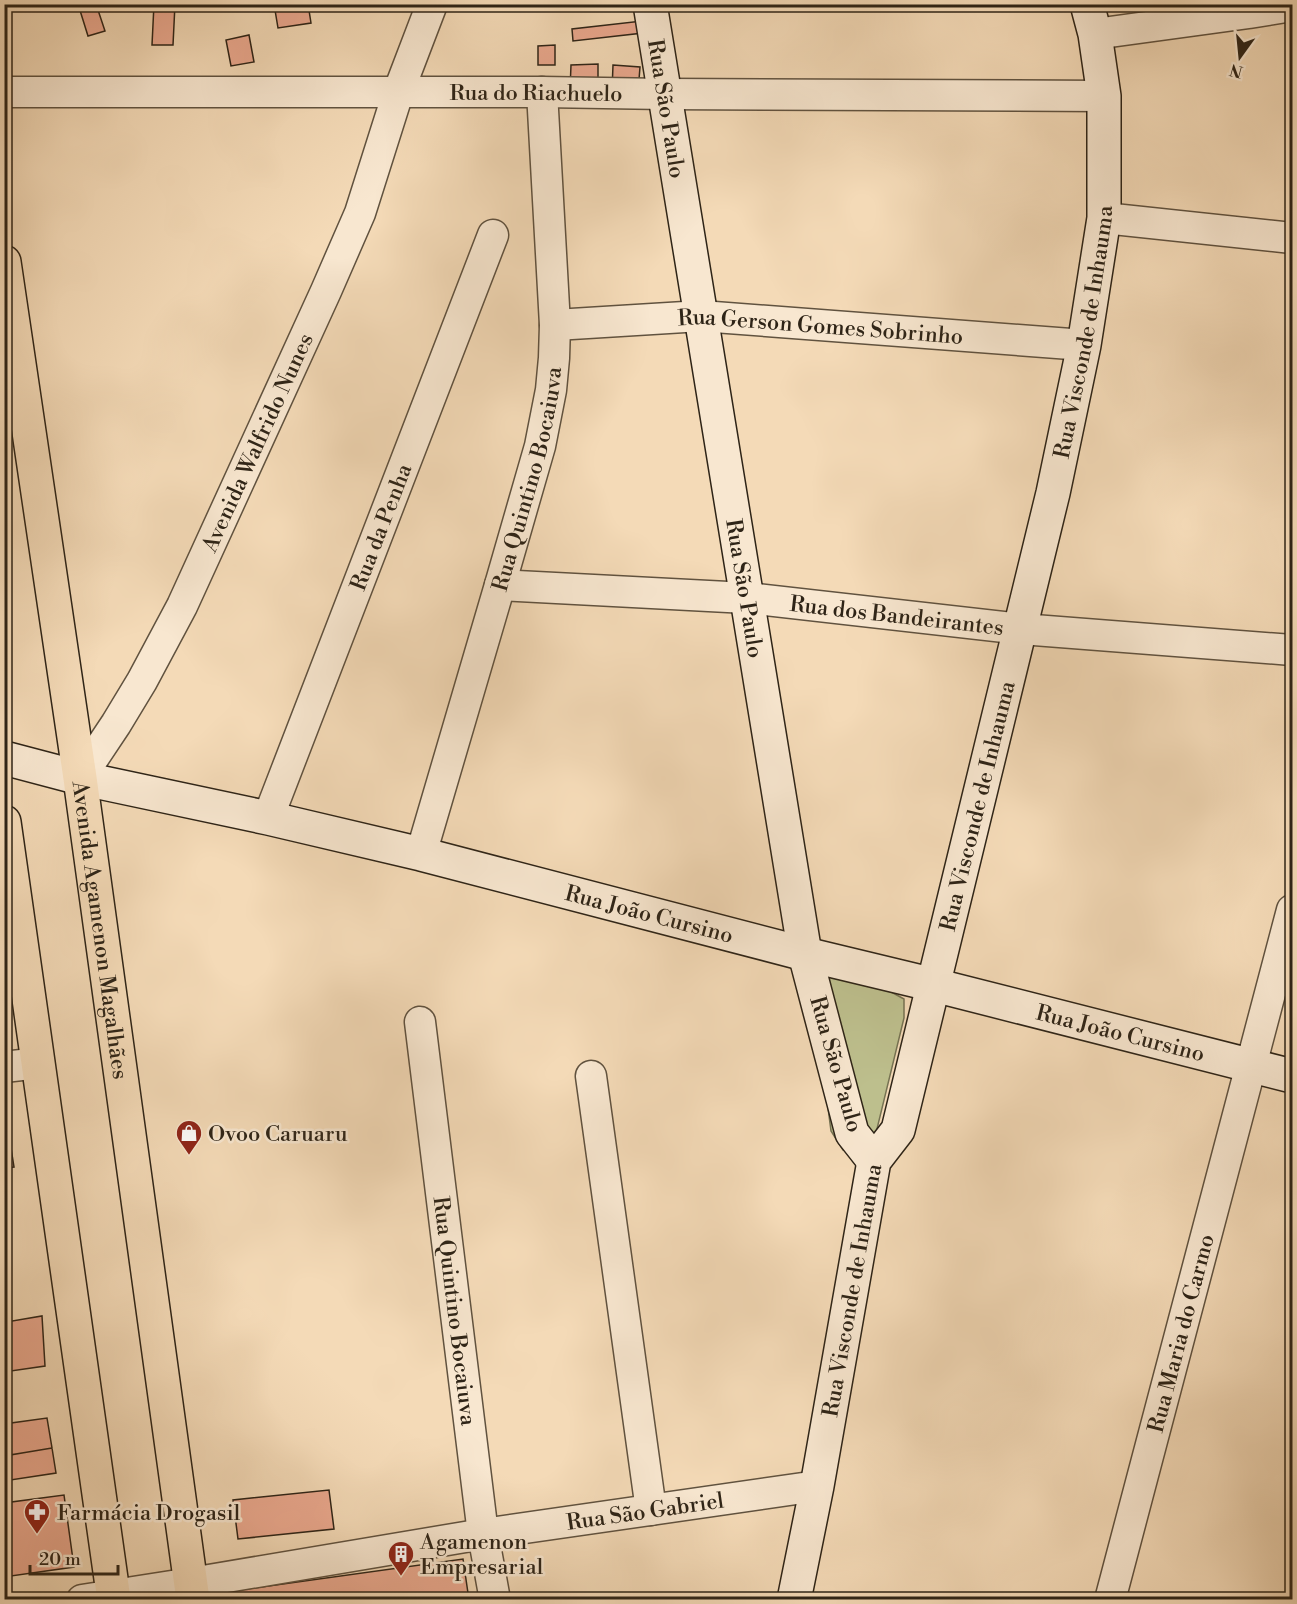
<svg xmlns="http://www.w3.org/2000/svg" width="1297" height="1604" font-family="'Libre Bodoni',serif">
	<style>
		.green { fill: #bdbf8d; stroke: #767252; stroke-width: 1.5 }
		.building { fill: #eba98f; stroke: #2e2417; stroke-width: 1.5 }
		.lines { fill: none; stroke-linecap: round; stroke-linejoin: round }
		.street-casing { stroke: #60523f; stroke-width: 33 }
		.secondary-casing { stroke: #2e2417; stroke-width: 36 }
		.primary-casing { stroke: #2e2417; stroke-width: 36 }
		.street { stroke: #f8e7d0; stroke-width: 30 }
		.secondary { stroke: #f8e7d0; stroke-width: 33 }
		.primary { stroke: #f4dab7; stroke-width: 33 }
		.labels { text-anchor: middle; stroke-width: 5; stroke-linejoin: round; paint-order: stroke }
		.street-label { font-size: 22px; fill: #2e2417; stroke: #f8e7d0 }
		.poi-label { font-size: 22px; fill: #2e2417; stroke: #f8e7d0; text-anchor: start }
	</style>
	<rect width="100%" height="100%" fill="#f4dab7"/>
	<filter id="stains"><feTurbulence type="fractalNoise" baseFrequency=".00333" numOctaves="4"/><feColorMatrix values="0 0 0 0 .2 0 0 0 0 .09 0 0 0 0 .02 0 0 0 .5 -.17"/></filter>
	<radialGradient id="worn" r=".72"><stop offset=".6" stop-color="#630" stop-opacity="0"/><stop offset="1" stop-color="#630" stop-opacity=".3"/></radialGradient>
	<!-- green -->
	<path class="green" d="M 826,971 L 884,988 L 904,999 L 904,1018 L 876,1133 L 861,1149 L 843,1150 L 831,1131 L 814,999 Z"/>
	<!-- building -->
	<path class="building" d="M 78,4 L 96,4 L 105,31 L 88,36 Z
		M 154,4 L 175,4 L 173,45 L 152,45 Z
		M 274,4 L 308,4 L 311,23 L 278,28 Z
		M 642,21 L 643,33 L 573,41 L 572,29 Z
		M 249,35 L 254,62 L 231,66 L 226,40 Z
		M 555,45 L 555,65 L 538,65 L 538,46 Z
		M 598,64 L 598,90 L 570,90 L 571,65 Z
		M 613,65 L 640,67 L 638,92 L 612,91 Z
		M 4,1104 L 14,1167 L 4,1168 Z
		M 42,1316 L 45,1366 L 4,1372 L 4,1347 L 9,1347 L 6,1322 Z
		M 4,1321 L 9,1347 L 4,1347 Z
		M 47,1418 L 52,1448 L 4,1456 L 4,1424 Z
		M 52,1448 L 56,1473 L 4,1481 L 4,1456 Z
		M 329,1490 L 334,1529 L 238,1539 L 233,1500 Z
		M 64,1495 L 74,1567 L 4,1577 L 4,1503 Z
		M 463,1559 L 469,1600 L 210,1600 L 210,1594 Z"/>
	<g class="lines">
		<!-- street casing -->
		<g class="street-casing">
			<g id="street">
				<path d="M 1095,34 L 1249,13 L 1292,6"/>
				<path id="s1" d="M 4,92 L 542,92 L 665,94 L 1104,96"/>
				<path d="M 1104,218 L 1292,238"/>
				<path id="s2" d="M 555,325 L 701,316 L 1084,345"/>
				<path id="s3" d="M 500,585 L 747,598 L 1021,629 L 1292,650"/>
				<path id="s4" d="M 80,778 L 116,724 L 142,681 L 182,606 L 326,291 L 360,213 L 398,93 L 432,4"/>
				<path id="s5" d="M 268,818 L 493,235"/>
				<path id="s6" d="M 421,854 L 500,585 L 540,446 L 551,390 L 554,358 L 555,325 L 542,92"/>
				<path id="s7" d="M 420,1022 L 483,1534 L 495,1600"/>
				<path d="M 4,1067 L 39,1063"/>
				<path d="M 591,1076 L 651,1510"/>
				<path id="s8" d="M 82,1600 L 191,1583 L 483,1534 L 817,1486"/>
				<path id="s9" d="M 1110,1600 L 1292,910"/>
			</g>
		</g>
		<!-- secondary casing -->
		<g class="secondary-casing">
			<g id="secondary">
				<path id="s10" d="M 650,4 L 805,954 L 852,1133 L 874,1161"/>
				<path id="s11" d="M 4,758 L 80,778 L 268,818 L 421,854 L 805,954 L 934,985 L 1292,1076"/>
				<path id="s12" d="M 794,1600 L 817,1486 L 874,1161 L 898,1130 L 1053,493 L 1084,345 L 1104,218 L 1104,96 L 1095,34 L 1087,4"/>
			</g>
		</g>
		<!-- primary casing -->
		<g class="primary-casing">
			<g id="primary">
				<path id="s13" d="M 4,262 L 80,778 L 193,1600"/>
				<path d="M 4,822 L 114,1600"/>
			</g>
		</g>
		<!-- street -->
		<use href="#street" class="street"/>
		<!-- secondary -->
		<use href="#secondary" class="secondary"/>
		<!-- primary -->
		<use href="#primary" class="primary"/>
	</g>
	<!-- icons -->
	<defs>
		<g id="shop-pin" transform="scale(1.35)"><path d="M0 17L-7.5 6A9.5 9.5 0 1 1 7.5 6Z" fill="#8f2418" stroke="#f8e7d0"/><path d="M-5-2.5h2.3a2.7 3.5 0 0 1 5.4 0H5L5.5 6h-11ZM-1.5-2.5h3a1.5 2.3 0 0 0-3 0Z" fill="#fff"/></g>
		<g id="pharmacy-pin" transform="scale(1.35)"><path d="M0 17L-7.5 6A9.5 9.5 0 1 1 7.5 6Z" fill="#8f2418" stroke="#f8e7d0"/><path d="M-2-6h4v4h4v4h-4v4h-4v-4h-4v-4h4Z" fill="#fff"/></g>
		<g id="building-pin" transform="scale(1.35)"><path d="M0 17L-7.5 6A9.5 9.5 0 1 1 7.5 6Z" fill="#8f2418" stroke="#f8e7d0"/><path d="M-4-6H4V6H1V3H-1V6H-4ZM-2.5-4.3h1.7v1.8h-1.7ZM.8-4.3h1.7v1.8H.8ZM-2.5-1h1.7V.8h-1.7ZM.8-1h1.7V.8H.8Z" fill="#fff"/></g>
	</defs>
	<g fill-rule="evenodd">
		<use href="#shop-pin" x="189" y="1133"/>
		<use href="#pharmacy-pin" x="37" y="1512"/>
		<use href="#building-pin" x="401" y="1554"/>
	</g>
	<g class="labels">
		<!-- street labels -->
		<g class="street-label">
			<text dy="8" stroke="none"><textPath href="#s1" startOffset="532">Rua do Riachuelo</textPath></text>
			<text dy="8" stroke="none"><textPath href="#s10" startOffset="106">Rua São Paulo</textPath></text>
			<text dy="8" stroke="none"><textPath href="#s2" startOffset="266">Rua Gerson Gomes Sobrinho</textPath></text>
			<text dy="8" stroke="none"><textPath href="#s12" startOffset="1305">Rua Visconde de Inhauma</textPath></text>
			<text dy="8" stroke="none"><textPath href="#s4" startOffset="380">Avenida Walfrido Nunes</textPath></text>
			<text dy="8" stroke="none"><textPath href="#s6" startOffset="390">Rua Quintino Bocaiuva</textPath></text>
			<text dy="8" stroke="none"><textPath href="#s5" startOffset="312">Rua da Penha</textPath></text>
			<text dy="8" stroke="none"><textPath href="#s10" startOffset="592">Rua São Paulo</textPath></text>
			<text dy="8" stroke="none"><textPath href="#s3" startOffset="398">Rua dos Bandeirantes</textPath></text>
			<text dy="8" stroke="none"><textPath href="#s12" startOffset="819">Rua Visconde de Inhauma</textPath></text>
			<text dy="8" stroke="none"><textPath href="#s11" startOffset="664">Rua João Cursino</textPath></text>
			<text dy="8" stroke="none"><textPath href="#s13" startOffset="675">Avenida Agamenon Magalhães</textPath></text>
			<text dy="8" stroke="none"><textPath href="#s11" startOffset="1150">Rua João Cursino</textPath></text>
			<text transform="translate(837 1064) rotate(74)" y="8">Rua São Paulo</text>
			<text dy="8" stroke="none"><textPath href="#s12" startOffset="315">Rua Visconde de Inhauma</textPath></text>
			<text dy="8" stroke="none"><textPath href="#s7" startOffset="291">Rua Quintino Bocaiuva</textPath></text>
			<text dy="8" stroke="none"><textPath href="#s9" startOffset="276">Rua Maria do Carmo</textPath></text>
			<text dy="8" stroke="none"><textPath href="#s8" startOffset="570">Rua São Gabriel</textPath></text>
		</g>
		<!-- poi labels -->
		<g class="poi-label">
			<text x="208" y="1141">Ovoo Caruaru</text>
			<text x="57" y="1520">Farmácia Drogasil</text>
			<text x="420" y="1549">Agamenon<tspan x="420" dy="25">Empresarial</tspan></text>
		</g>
	</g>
	<!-- margin -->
	<rect width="1297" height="1604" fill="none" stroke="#f4dab7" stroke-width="24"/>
	<rect x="6" y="6" width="1285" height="1592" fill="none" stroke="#2e2417" stroke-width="3"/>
	<rect x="12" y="12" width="1273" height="1580" fill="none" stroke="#2e2417" stroke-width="1.5"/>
	<!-- north arrow -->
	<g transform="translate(1240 57) rotate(195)" stroke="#f8e7d0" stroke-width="4.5" paint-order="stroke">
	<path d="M0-4.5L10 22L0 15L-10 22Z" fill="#2e2417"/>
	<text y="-9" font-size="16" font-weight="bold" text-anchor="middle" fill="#2e2417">N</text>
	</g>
	<!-- scale -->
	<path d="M30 1565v9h88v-9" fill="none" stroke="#2e2417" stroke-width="3"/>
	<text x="39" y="1565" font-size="18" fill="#2e2417" stroke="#f8e7d0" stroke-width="4.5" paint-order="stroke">20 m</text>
	<rect width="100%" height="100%" filter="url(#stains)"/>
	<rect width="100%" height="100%" fill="url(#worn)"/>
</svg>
